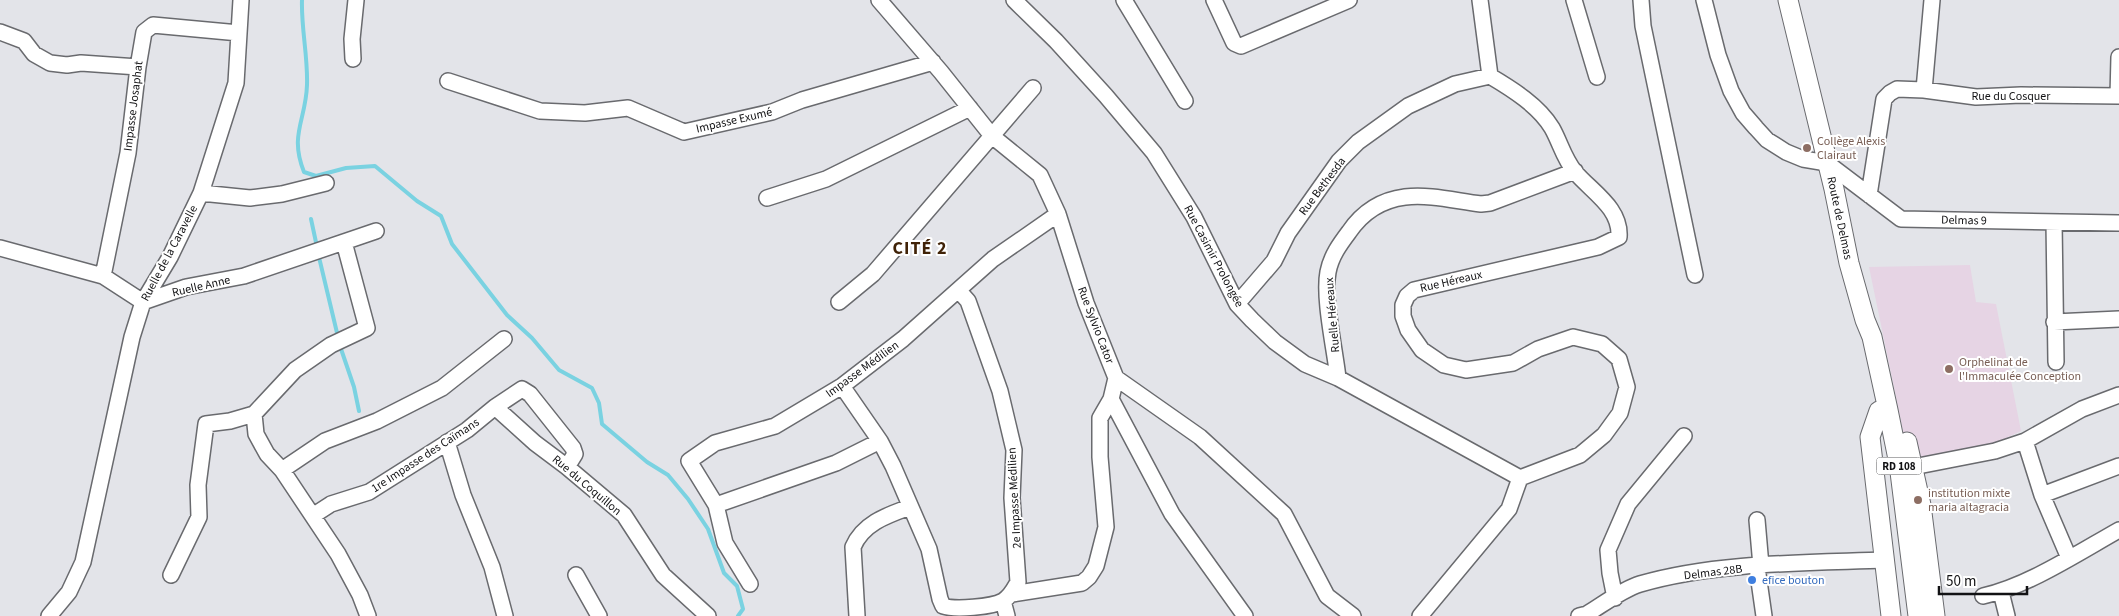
<svg xmlns="http://www.w3.org/2000/svg" width="2119" height="616" font-family="'Source Sans 3',sans-serif">
	<style>
		.education { fill: #e6d4e4 }
		.lines { fill: none; stroke-linecap: round; stroke-linejoin: round }
		.stream { stroke: #7ad2e1; stroke-width: 4 }
		.minor-casing { stroke: #696a6e; stroke-width: 18 }
		.major-casing { stroke: #696a6e; stroke-width: 21 }
		.minor { stroke: #fff; stroke-width: 15 }
		.major { stroke: #fff; stroke-width: 19 }
		.education-dot { fill: #8d6e63; stroke: #fff; stroke-width: 2 }
		.shop-dot { fill: #3f7fe0; stroke: #fff; stroke-width: 2 }
		.labels { text-anchor: middle; stroke-width: 4; stroke-linejoin: round; paint-order: stroke }
		.shield { fill: #fff; stroke: #59595a; stroke-width: 1 }
		.shield-label { font-size: 11px; font-weight: bold; fill: #121214 }
		.street-label { font-size: 12px; fill: #121214; stroke: #fff }
		.education-label { font-size: 12px; fill: #785e54; stroke: #fff; text-anchor: start }
		.shop-label { font-size: 12px; fill: #366cbe; stroke: #fff; text-anchor: start }
		.district-label { font-size: 18px; font-weight: bold; letter-spacing: 1px; fill: #402207; stroke: #fff }
	</style>
	<rect width="100%" height="100%" fill="#e3e4e9"/>
	<!-- education -->
	<path class="education" d="M 1970,265 L 1976,302 L 1996,304 L 2021,431 L 1981,450 L 1909,460 L 1869,267 Z"/>
	<g class="lines">
		<!-- stream -->
		<path class="stream" d="M 302,0 C 301,28 308,56 307,85 C 306,120 289,135 304,172 L 316,176 L 346,168 L 375,166 L 417,201 L 441,216 L 452,244 L 507,315 L 532,338 L 559,370 L 592,388 L 599,403 L 602,424 L 647,462 L 668,475 L 688,499 L 708,529 L 724,573 L 737,586 L 743,609 L 738,616
			M 311,219 L 317,247
			M 318,253 L 338,337
			M 340,346 L 354,387 L 359,411"/>
		<!-- minor casing -->
		<g class="minor-casing">
			<path id="minor" d="M 879,0 L 941,72 L 992,136 L 1040,175 L 1058,214 L 1086,303 L 1116,378 L 1200,437 L 1284,514 L 1327,596 L 1353,616
				M 1014,0 L 1056,41 L 1106,96 L 1154,153 L 1194,217 L 1237,304 L 1252,320 L 1275,342 L 1305,364 L 1338,378 L 1520,478
				M 1124,0 L 1185,101
				M 1214,0 L 1234,43 L 1241,46 L 1349,0
				M 1574,0 L 1597,77
				M 1641,0 L 1643,26 L 1695,275
				M 1704,0 L 1718,55 L 1731,91 L 1743,113 L 1756,128 L 1767,140 L 1786,152 L 1803,159 L 1827,163 L 1901,219 L 2119,223
				M 0,32 L 24,41 L 34,54 L 50,63 L 67,65 L 81,63 L 138,67
				M 353,59 L 352,39 L 356,0
				M 448,81 L 540,111 L 585,113 L 628,108 L 684,132 L 772,112 L 802,100 L 933,62
				M 1924,90 L 1932,0
				M 2118,96 L 2119,57
				M 201,193 L 250,198 L 282,194 L 326,183
				M 1869,195 L 1884,99 L 1890,93 L 1897,89 L 1924,90 L 1976,97 L 2021,95 L 2119,96
				M 767,198 L 826,179 L 970,108
				M 2054,222 L 2056,362
				M 0,248 L 103,276 L 143,302 L 186,287 L 244,276 L 376,231
				M 103,276 L 128,153 L 138,67 L 144,32 L 153,25 L 239,33
				M 839,302 L 873,274 L 1033,88
				M 1237,304 L 1274,261 L 1288,233 L 1339,161 L 1358,142 L 1408,106 L 1455,84 L 1490,76
				M 2054,322 L 2119,319
				M 1338,378 C 1335,350 1323,298 1328,272 C 1331,256 1340,244 1349,232 C 1362,213 1381,200 1405,197 C 1429,194 1456,201 1481,204 L 1490,203 L 1575,171
				M 842,386 L 880,441 L 893,466 L 929,549 L 940,599 L 943,606 C 955,610 992,607 1003,601 C 1011,596 1014,589 1018,582 L 1012,498 L 1014,450 L 1000,391 L 968,301 L 959,291
				M 1111,399 L 1172,514 L 1245,616
				M 495,407 L 535,443 L 567,467 L 624,515 L 663,575 L 708,616
				M 254,414 L 256,434 L 267,454 L 282,470 L 338,554 L 360,595 L 368,616
				M 2025,441 L 2042,495 L 2069,558
				M 447,442 L 463,495 L 492,567 L 505,616
				M 1913,467 L 1995,451 L 2025,441 L 2082,409 L 2119,395
				M 282,470 L 325,441 L 377,421 L 442,388 L 504,339
				M 2042,495 L 2119,466
				M 716,505 L 689,461 L 715,443 L 775,426 L 842,386 L 903,339 L 993,259 L 1058,214
				M 314,515 L 331,504 L 369,492 L 467,430 L 495,407 L 522,389 L 530,394 L 573,448 L 575,454 L 567,467
				M 1757,520 L 1761,566
				M 1757,567 L 1764,616
				M 171,575 L 199,517 L 198,485 L 206,424 L 230,421 L 254,414 L 295,370 L 331,345 L 367,328 L 344,242
				M 576,575 L 599,616
				M 750,584 L 725,543 L 716,505 L 836,463 L 880,441
				M 2001,592 L 2007,616
				M 1012,594 L 1082,583 L 1089,577 L 1096,566 L 1106,527 L 1100,457 L 1100,418 L 1111,399 L 1116,378
				M 1983,596 C 2028,586 2078,553 2119,530
				M 1615,598 L 1610,573 L 1608,550 L 1628,504 L 1684,436
				M 1003,601 L 1007,616
				M 49,616 L 69,592 L 83,562 L 132,337 L 143,302 L 170,257 L 201,193 L 236,83 L 241,0
				M 857,616 L 853,547 C 863,523 888,515 910,507
				M 1420,616 L 1509,509 L 1520,478 L 1580,455 L 1604,435 L 1620,413 L 1627,387 L 1619,359 L 1602,344 L 1573,337 L 1538,349 L 1513,363 L 1466,370 L 1444,365 L 1422,350 L 1408,330 L 1403,316 L 1403,305 L 1407,296 L 1414,290 L 1598,247 L 1619,237 C 1621,208 1592,192 1575,172 C 1564,159 1560,142 1552,128 C 1539,106 1512,89 1490,76 L 1480,0
				M 1579,616 L 1587,614 C 1602,605 1623,589 1640,584 C 1715,562 1807,563 1885,560"/>
		</g>
		<!-- major casing -->
		<g class="major-casing">
			<path id="major" d="M 1788,0 L 1834,189 L 1849,263 L 1865,320 L 1872,337 L 1888,410 L 1899,464 L 1918,616
				M 1879,411 L 1870,437 L 1891,616
				M 1907,442 L 1921,505 L 1935,616"/>
		</g>
		<!-- minor -->
		<use href="#minor" class="minor"/>
		<!-- major -->
		<use href="#major" class="major"/>
	</g>
	<!-- markers -->
	<g class="education-dot">
		<circle cx="1807" cy="148" r="5"/>
		<circle cx="1949" cy="369" r="5"/>
		<circle cx="1918" cy="500" r="5"/>
	</g>
	<circle class="shop-dot" cx="1752" cy="580" r="5"/>
	<g class="labels">
		<!-- shield labels -->
		<rect class="shield" x="1876.5" y="457.5" width="45" height="17" rx="4"/>
		<g class="shield-label">
			<text x="1899" y="470">RD 108</text>
		</g>
		<!-- street labels -->
		<g class="street-label">
			<text x="2011" y="100">Rue du Cosquer</text>
			<text transform="translate(133 106) rotate(-83)" y="4">Impasse Josaphat</text>
			<text transform="translate(734 120) rotate(-13)" y="4">Impasse Exumé</text>
			<text transform="translate(1322 186) rotate(-53)" y="4">Rue Bethesda</text>
			<text transform="translate(1840 218) rotate(78)" y="4">Route de Delmas</text>
			<text transform="translate(1964 220) rotate(1)" y="4">Delmas 9</text>
			<text transform="translate(169 253) rotate(-62)" y="4">Ruelle de la Caravelle</text>
			<text transform="translate(1214 256) rotate(62)" y="4">Rue Casimir Prolongée</text>
			<text transform="translate(1451 281) rotate(-13)" y="4">Rue Héreaux</text>
			<text transform="translate(201 286) rotate(-13)" y="4">Ruelle Anne</text>
			<text transform="translate(1332 315) rotate(-95)" y="4">Ruelle Héreaux</text>
			<text transform="translate(1096 325) rotate(69)" y="4">Rue Sylvio Cator</text>
			<text transform="translate(862 369) rotate(-36)" y="4">Impasse Médilien</text>
			<text transform="translate(425 455) rotate(-33)" y="4">1re Impasse des Caïmans</text>
			<text transform="translate(587 485) rotate(40)" y="4">Rue du Coquillon</text>
			<text transform="translate(1014 498) rotate(-93)" y="4">2e Impasse Médilien</text>
			<text transform="translate(1713 572) rotate(-7)" y="4">Delmas 28B</text>
		</g>
		<!-- education labels -->
		<g class="education-label">
			<text x="1817" y="145">Collège Alexis<tspan x="1817" dy="14">Clairaut</tspan></text>
			<text x="1959" y="366">Orphelinat de<tspan x="1959" dy="14">l'Immaculée Conception</tspan></text>
			<text x="1928" y="497">institution mixte<tspan x="1928" dy="14">maria altagracia</tspan></text>
		</g>
		<!-- shop labels -->
		<g class="shop-label">
			<text x="1762" y="584">efice bouton</text>
		</g>
		<!-- district labels -->
		<g class="district-label">
			<text x="920" y="254">CITÉ 2</text>
		</g>
	</g>
	<!-- scale -->
	<path d="M1939 586v8h88v-8" fill="none" stroke="#121214" stroke-width="2.5"/>
	<text x="1946" y="586" font-size="15" fill="#121214" stroke="#ffffff" stroke-width="4" paint-order="stroke">50 m</text>
</svg>
